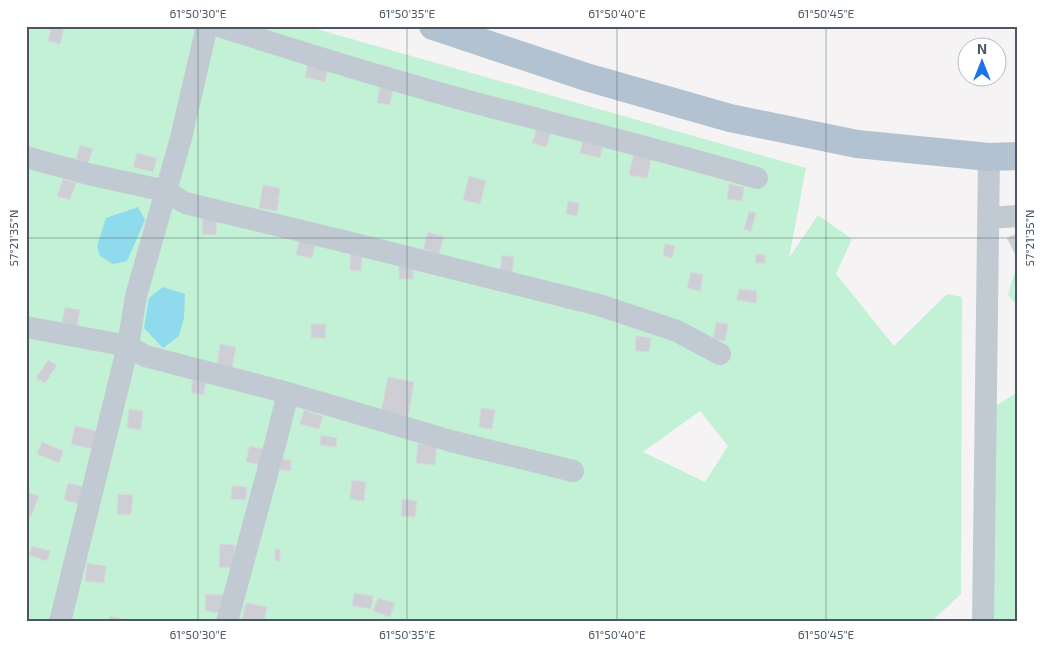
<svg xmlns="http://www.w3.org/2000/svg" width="1044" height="648" font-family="'Exo 2',sans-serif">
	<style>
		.green { fill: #c3f1d5; fill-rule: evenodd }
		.water { fill: #90daee }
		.building { fill: #cdcfd5; stroke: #d7d9de }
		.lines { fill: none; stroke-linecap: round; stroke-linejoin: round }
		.minor { stroke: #c1cad2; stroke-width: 22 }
		.major { stroke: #b3c2d1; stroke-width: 28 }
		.ticks { fill: none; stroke: #4a5661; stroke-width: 1; stroke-opacity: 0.45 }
		.neatline { fill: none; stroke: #4a5661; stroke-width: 2 }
		.ticks-label { font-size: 12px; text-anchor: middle; fill: #4a5661 }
	</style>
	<rect width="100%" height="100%" fill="#f5f3f3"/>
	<!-- green -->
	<path class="green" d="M 26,26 L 306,26 L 806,168 L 789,258 L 818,215 L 852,239 L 836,274 L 894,346 L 947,294 L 962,297 L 961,594 L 931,622 L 26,622 ZM 700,411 L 728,446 L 705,482 L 643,452 Z
		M 1014,274 L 1018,274 L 1018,306 L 1008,295 Z
		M 1018,392 L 1018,622 L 989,622 L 994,407 Z"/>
	<!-- water -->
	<path class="water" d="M 138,207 L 145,220 L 127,261 L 113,264 L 100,256 L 97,246 L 106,218 Z
		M 163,287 L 185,294 L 184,318 L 179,336 L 163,348 L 144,328 L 149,298 Z"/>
	<!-- building -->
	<path class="building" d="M 52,26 L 64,27 L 60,44 L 48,41 Z
		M 308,62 L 329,66 L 325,82 L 305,77 Z
		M 380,86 L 393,88 L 390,105 L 377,103 Z
		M 538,125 L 552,129 L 546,147 L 532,143 Z
		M 584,136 L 604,141 L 600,158 L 580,153 Z
		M 80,145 L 93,149 L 88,164 L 76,159 Z
		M 137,153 L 157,158 L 153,172 L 133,167 Z
		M 634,153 L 652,156 L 647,178 L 629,175 Z
		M 469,176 L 486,181 L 480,204 L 463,200 Z
		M 63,179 L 76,183 L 70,200 L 57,196 Z
		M 729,184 L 744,187 L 742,201 L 727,199 Z
		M 263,185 L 280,188 L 277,211 L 259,208 Z
		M 568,201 L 579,203 L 577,216 L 566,214 Z
		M 749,212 L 756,213 L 751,231 L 744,229 Z
		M 203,214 L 217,215 L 216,235 L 202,234 Z
		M 428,232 L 444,237 L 439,254 L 423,249 Z
		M 1018,233 L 1018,259 L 1007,238 Z
		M 300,237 L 316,241 L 312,258 L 296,255 Z
		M 665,244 L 675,246 L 672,258 L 663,256 Z
		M 350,251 L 362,251 L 361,271 L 350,270 Z
		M 756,254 L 765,255 L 765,263 L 755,263 Z
		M 502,255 L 514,257 L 512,274 L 500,273 Z
		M 399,264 L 413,264 L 413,279 L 399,279 Z
		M 691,272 L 703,275 L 700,291 L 687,288 Z
		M 739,289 L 757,291 L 756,303 L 737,300 Z
		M 65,307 L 80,310 L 77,327 L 62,324 Z
		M 716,322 L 728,324 L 725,341 L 713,339 Z
		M 311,324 L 326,324 L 325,338 L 311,338 Z
		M 636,336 L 651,338 L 649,352 L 635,351 Z
		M 220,344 L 236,347 L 232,368 L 217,366 Z
		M 48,360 L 57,365 L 45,383 L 36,378 Z
		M 388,377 L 414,382 L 408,418 L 381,413 Z
		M 193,378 L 206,380 L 204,395 L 191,393 Z
		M 481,408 L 495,410 L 492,429 L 479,427 Z
		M 129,409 L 143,411 L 141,430 L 127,428 Z
		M 304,410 L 323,416 L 319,429 L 300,424 Z
		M 75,426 L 97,431 L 93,449 L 71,444 Z
		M 321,435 L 337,438 L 336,447 L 320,445 Z
		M 42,442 L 63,451 L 59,463 L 37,454 Z
		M 418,444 L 437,446 L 435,465 L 416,463 Z
		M 249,446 L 264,449 L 261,465 L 246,462 Z
		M 281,459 L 291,460 L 291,471 L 280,470 Z
		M 352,480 L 366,482 L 364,501 L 350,499 Z
		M 68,483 L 85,487 L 80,504 L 64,500 Z
		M 232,486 L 247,487 L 246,500 L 231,499 Z
		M 27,492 L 39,496 L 31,517 L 26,515 Z
		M 118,494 L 133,495 L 131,515 L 117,514 Z
		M 402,499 L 417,501 L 415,517 L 401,516 Z
		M 220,544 L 235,545 L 233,568 L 219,567 Z
		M 32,546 L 50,551 L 47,561 L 29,555 Z
		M 275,549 L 280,549 L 280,561 L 275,561 Z
		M 87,563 L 106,566 L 104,583 L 85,581 Z
		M 354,593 L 373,596 L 371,609 L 352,606 Z
		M 206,594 L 223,595 L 221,613 L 205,611 Z
		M 378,598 L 395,603 L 390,617 L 373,611 Z
		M 246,603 L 267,607 L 264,622 L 242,620 Z
		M 110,616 L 128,621 L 128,622 L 109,622 Z"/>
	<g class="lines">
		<!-- minor -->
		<path class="minor" d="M 219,26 C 306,54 394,81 483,105 C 575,129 666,151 757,178
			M 26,157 L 88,174 L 166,191 L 185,203 L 343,241 L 599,305 L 677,331 L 720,354
			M 989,218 L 1018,216
			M 26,327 L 128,346 L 145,356 L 288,393 L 451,441 L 573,471
			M 60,622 L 128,346 L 136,296 L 181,138 L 207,26
			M 227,622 L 276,441 L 288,393
			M 983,622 L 989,157"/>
		<!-- major -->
		<path class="major" d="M 433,26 L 586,77 L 730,118 L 857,144 L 989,157 L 1018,156"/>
	</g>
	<!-- ticks -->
	<path class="ticks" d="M 198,26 L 198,622M 407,26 L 407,622M 617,26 L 617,622M 826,26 L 826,622M 26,238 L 1018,238"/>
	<!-- border -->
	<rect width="1044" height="648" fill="none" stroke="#ffffff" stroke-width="55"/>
	<!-- north arrow -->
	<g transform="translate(982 62)"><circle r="24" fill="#ffffff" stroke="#b7bbc0"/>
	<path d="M0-4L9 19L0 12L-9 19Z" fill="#1a73e8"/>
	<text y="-8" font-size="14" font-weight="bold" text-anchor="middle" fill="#4a5661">N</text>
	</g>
	<rect x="28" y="28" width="988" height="592" class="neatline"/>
	<g class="ticks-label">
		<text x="198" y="18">61°50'30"E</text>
		<text x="407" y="18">61°50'35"E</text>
		<text x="617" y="18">61°50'40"E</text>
		<text x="826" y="18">61°50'45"E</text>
		<text transform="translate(14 238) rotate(-90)" y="4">57°21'35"N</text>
		<text transform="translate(1030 238) rotate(-90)" y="4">57°21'35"N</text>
		<text x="198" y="639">61°50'30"E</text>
		<text x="407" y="639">61°50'35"E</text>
		<text x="617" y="639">61°50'40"E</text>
		<text x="826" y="639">61°50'45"E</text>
	</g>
</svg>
